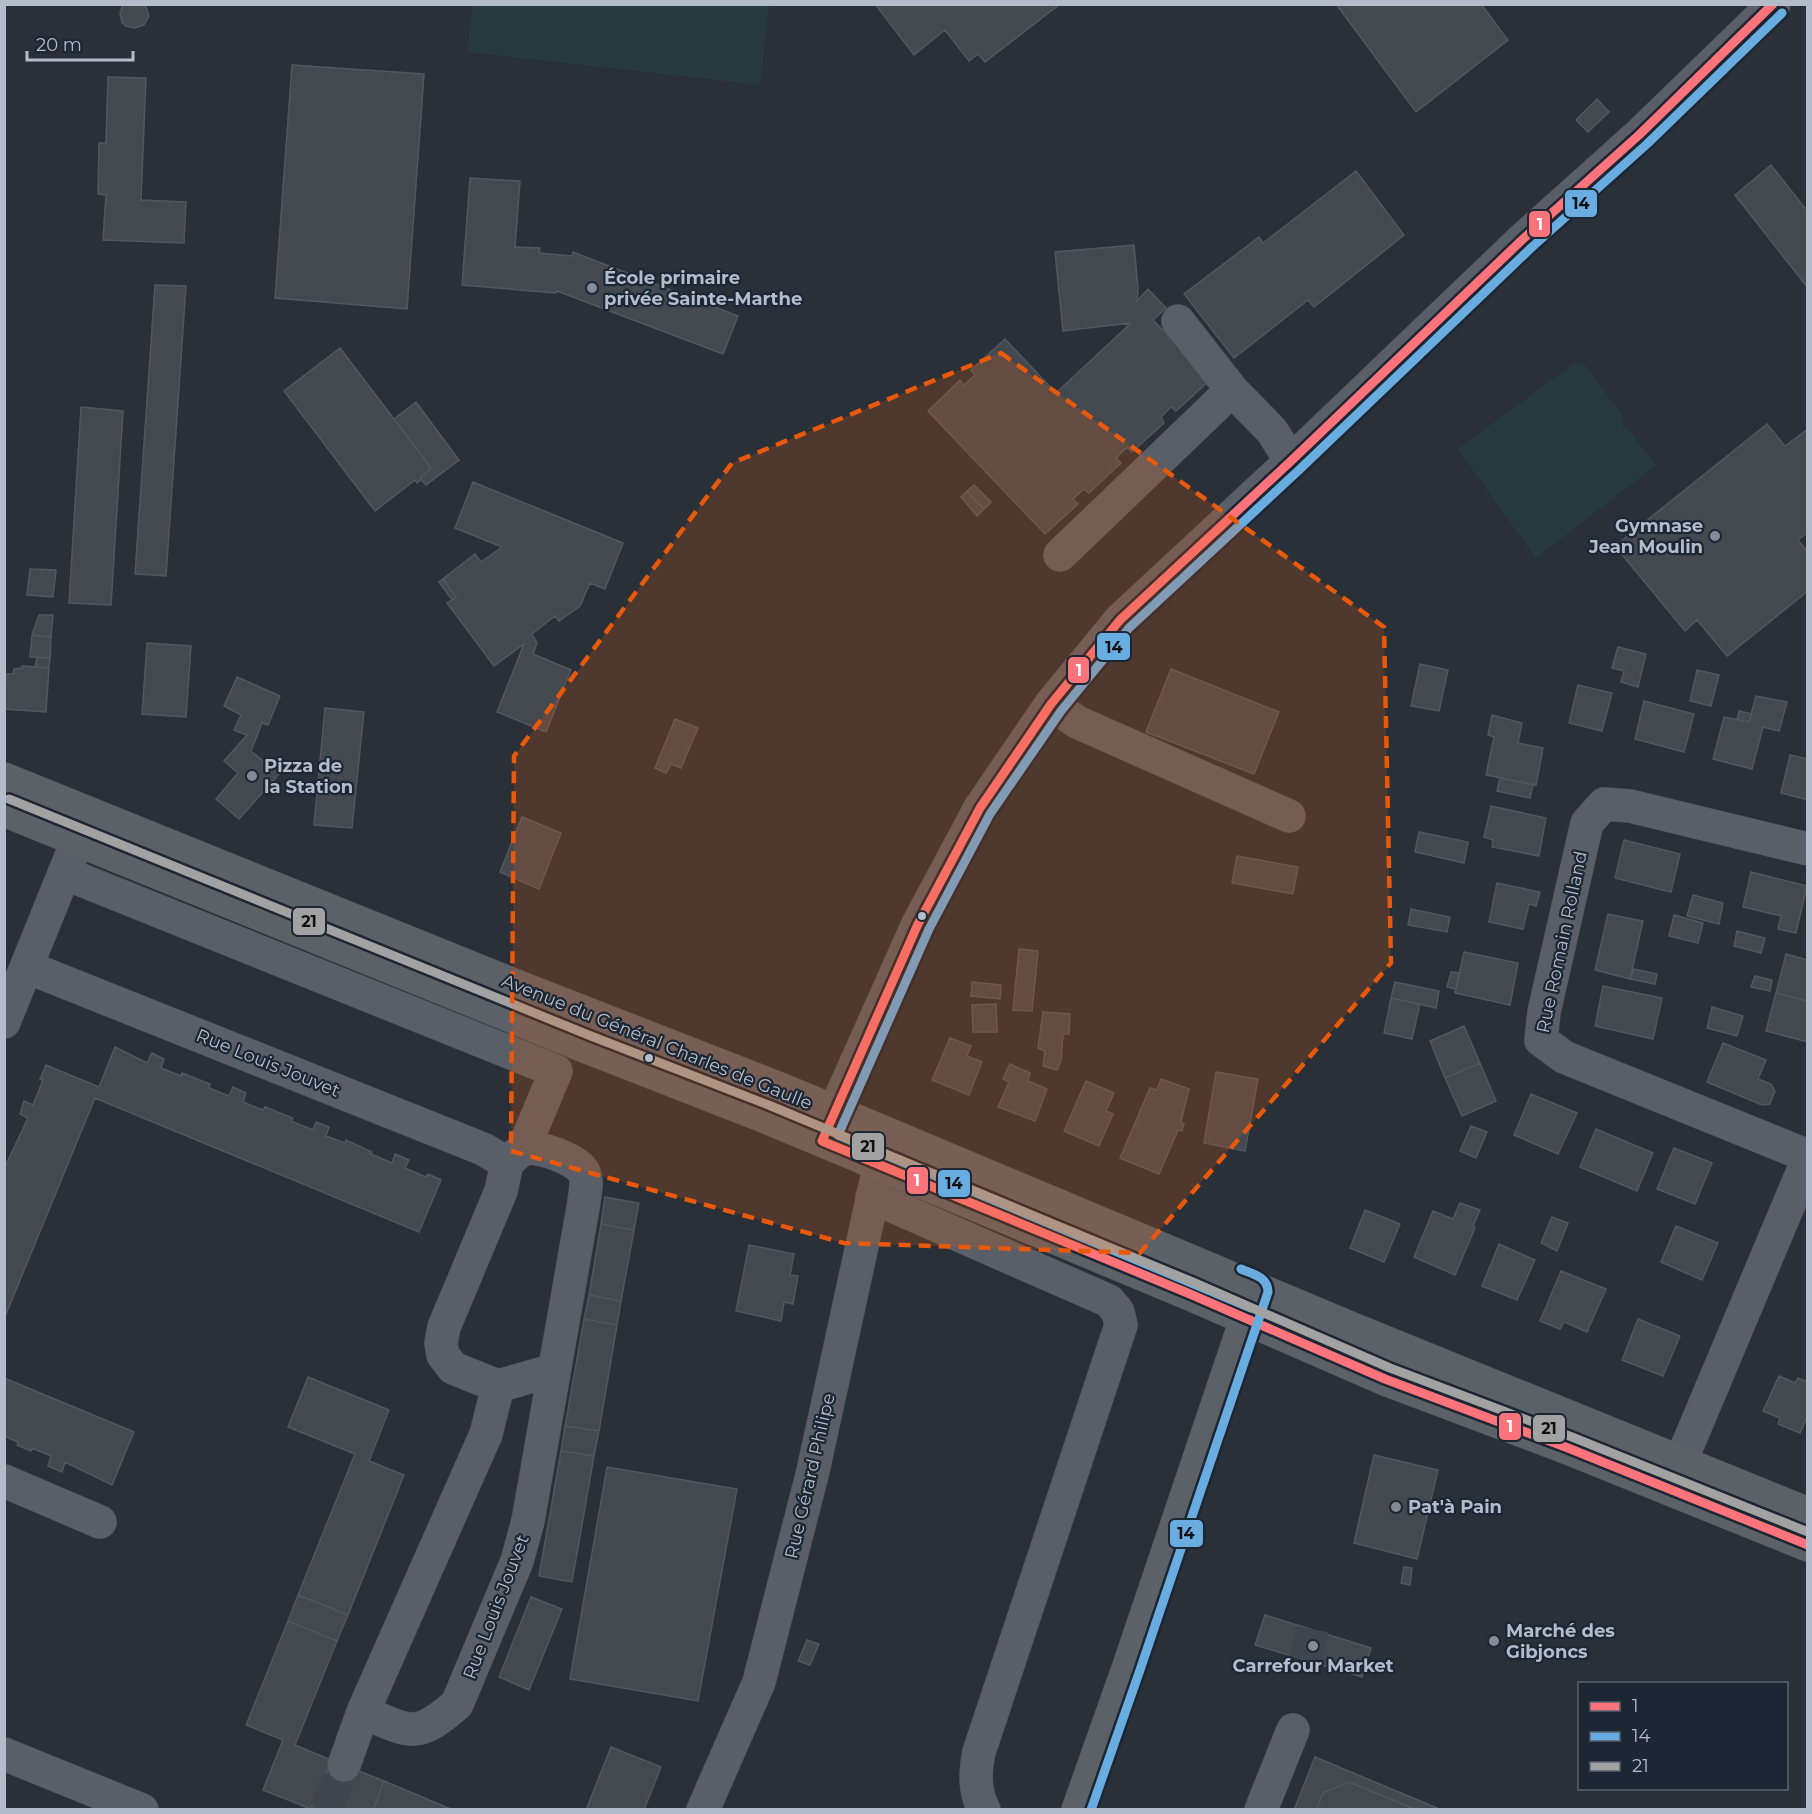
<svg xmlns="http://www.w3.org/2000/svg" width="1812" height="1814" font-family="Montserrat,sans-serif">
	<style>
		.green { fill: #273a3e }
		.building { fill: #444950; stroke: #52575f; stroke-width: 1.5 }
		.lines { fill: none; stroke-linecap: round; stroke-linejoin: round }
		.minor-tunnel { stroke: #3f454e; stroke-width: 33; stroke-dasharray: 33 16; stroke-linecap: butt }
		.minor-casing { stroke: #484c53; stroke-width: 34 }
		.major-casing { stroke: #484c55; stroke-width: 34 }
		.minor { stroke: #5a5e66; stroke-width: 33 }
		.major { stroke: #5c6168; stroke-width: 33 }
		.bus-1-casing { stroke: #1d2633; stroke-width: 14 }
		.bus-2-casing { stroke: #1d2633; stroke-width: 14 }
		.bus-3-casing { stroke: #1d2633; stroke-width: 14 }
		.bus-1 { stroke: #fc747b; stroke-width: 9 }
		.bus-2 { stroke: #69acdf; stroke-width: 9 }
		.bus-3 { stroke: #a2a2a2; stroke-width: 9 }
		.marked { fill: #e8590c; fill-opacity: 0.2; stroke: #e8590c; stroke-width: 4.5; stroke-dasharray: 12 8; stroke-linejoin: round }
		.poi-dot { fill: #848b96; stroke: #1d2633; stroke-width: 2 }
		.bus-dot { fill: #b4bcc9; stroke: #1d2633; stroke-width: 2 }
		.labels { text-anchor: middle; stroke-width: 4.5; stroke-linejoin: round; paint-order: stroke }
		.poi-label { font-size: 18px; font-weight: bold; fill: #b4bcc9; stroke: #1d2633; text-anchor: start }
		.street-label { font-size: 18px; fill: #b4bcc9; stroke: #1d2633 }
		.line-badge { stroke: #1d2633; stroke-width: 2 }
		.badge-label { font-size: 16px; text-anchor: middle; font-weight: bold; fill: #fff }
		.pale-badge-label { font-size: 16px; text-anchor: middle; font-weight: bold; fill: #111 }
	</style>
	<rect width="100%" height="100%" fill="#2a3038"/>
	<!-- green -->
	<path class="green" d="M 473,5 L 769,5 L 760,85 L 467,52 Z
		M 1576,362 L 1585,365 L 1622,415 L 1623,428 L 1626,427 L 1656,465 L 1536,558 L 1458,449 Z"/>
	<!-- building -->
	<path class="building" d="M 123,4 L 145,4 L 149,16 L 144,25 L 135,28 L 126,26 L 122,22 L 120,13 Z
		M 875,4 L 1060,4 L 985,62 L 978,54 L 969,61 L 945,30 L 914,55 Z
		M 1336,4 L 1481,4 L 1508,40 L 1416,112 Z
		M 292,65 L 424,74 L 407,309 L 275,298 Z
		M 108,77 L 146,78 L 141,200 L 186,202 L 184,243 L 103,240 L 106,195 L 98,194 L 99,143 L 106,143 Z
		M 1597,99 L 1609,112 L 1588,132 L 1576,120 Z
		M 1771,165 L 1808,212 L 1808,288 L 1735,195 Z
		M 1356,171 L 1404,235 L 1314,307 L 1308,300 L 1234,358 L 1184,294 L 1259,237 L 1263,243 Z
		M 470,178 L 520,181 L 515,247 L 540,248 L 539,253 L 572,256 L 573,252 L 738,316 L 723,354 L 557,291 L 556,293 L 462,285 Z
		M 1134,245 L 1138,288 L 1137,301 L 1148,289 L 1166,308 L 1153,320 L 1210,380 L 1176,411 L 1171,407 L 1161,417 L 1164,423 L 1132,452 L 1127,447 L 1116,458 L 1121,463 L 1089,493 L 1084,489 L 1073,499 L 1078,504 L 1045,534 L 928,411 L 960,380 L 964,385 L 975,375 L 971,370 L 1005,339 L 1056,393 L 1131,323 L 1063,331 L 1055,252 Z
		M 155,285 L 186,286 L 166,576 L 135,574 Z
		M 340,348 L 431,468 L 420,478 L 421,480 L 417,483 L 415,480 L 375,511 L 284,391 Z
		M 416,402 L 459,460 L 426,485 L 420,478 L 431,468 L 394,419 Z
		M 81,407 L 123,411 L 111,605 L 69,603 Z
		M 1767,424 L 1785,446 L 1808,429 L 1808,532 L 1798,540 L 1808,552 L 1808,591 L 1727,656 L 1697,620 L 1685,631 L 1615,546 Z
		M 473,482 L 623,543 L 605,589 L 590,583 L 580,606 L 559,621 L 555,616 L 532,634 L 537,643 L 533,654 L 571,670 L 546,732 L 497,712 L 524,644 L 494,666 L 447,603 L 456,597 L 443,579 L 475,554 L 481,562 L 502,547 L 455,528 Z
		M 974,485 L 991,502 L 984,509 L 967,491 Z
		M 967,491 L 984,509 L 977,516 L 961,497 Z
		M 30,569 L 56,570 L 53,597 L 27,595 Z
		M 443,579 L 456,597 L 452,600 L 439,582 Z
		M 39,615 L 53,615 L 51,637 L 32,635 Z
		M 32,635 L 51,637 L 50,658 L 30,657 Z
		M 147,643 L 191,646 L 186,717 L 142,714 Z
		M 1618,647 L 1646,654 L 1638,687 L 1621,682 L 1624,671 L 1612,668 Z
		M 37,657 L 50,658 L 49,668 L 35,667 Z
		M 1420,664 L 1448,670 L 1439,711 L 1411,706 Z
		M 22,666 L 49,668 L 46,712 L 4,709 L 6,674 L 13,674 L 14,669 L 22,668 Z
		M 1171,669 L 1279,712 L 1254,774 L 1146,732 Z
		M 1697,670 L 1719,675 L 1711,706 L 1690,701 Z
		M 237,677 L 280,696 L 268,725 L 262,723 L 251,751 L 279,774 L 239,819 L 216,799 L 238,773 L 224,761 L 247,735 L 234,730 L 241,715 L 224,706 Z
		M 1578,685 L 1612,693 L 1602,731 L 1569,723 Z
		M 1756,696 L 1787,702 L 1779,731 L 1763,727 L 1752,769 L 1713,759 L 1724,717 L 1749,722 Z
		M 1644,701 L 1694,714 L 1684,752 L 1635,739 Z
		M 325,708 L 364,712 L 352,828 L 314,825 Z
		M 1739,711 L 1752,714 L 1749,722 L 1737,720 Z
		M 1492,715 L 1522,723 L 1518,743 L 1543,748 L 1536,785 L 1486,775 L 1494,737 L 1488,735 Z
		M 675,719 L 698,728 L 681,768 L 671,764 L 666,773 L 655,768 Z
		M 1790,755 L 1808,759 L 1808,800 L 1781,793 Z
		M 1500,778 L 1533,785 L 1530,798 L 1497,791 Z
		M 1491,806 L 1546,818 L 1539,856 L 1492,847 L 1493,840 L 1484,837 Z
		M 522,817 L 561,833 L 539,889 L 500,872 Z
		M 1419,832 L 1468,842 L 1464,863 L 1415,852 Z
		M 1624,840 L 1680,854 L 1671,892 L 1615,878 Z
		M 1237,856 L 1298,867 L 1293,894 L 1232,883 Z
		M 1751,872 L 1807,886 L 1796,933 L 1778,929 L 1781,916 L 1743,907 Z
		M 1497,883 L 1540,892 L 1536,906 L 1529,904 L 1523,929 L 1489,922 Z
		M 1693,895 L 1723,903 L 1719,924 L 1687,916 Z
		M 1411,909 L 1450,917 L 1447,932 L 1408,925 Z
		M 1608,914 L 1643,921 L 1630,979 L 1595,970 Z
		M 1674,915 L 1703,923 L 1698,943 L 1669,936 Z
		M 1737,931 L 1765,938 L 1761,953 L 1734,946 Z
		M 1019,949 L 1038,951 L 1032,1011 L 1013,1010 Z
		M 1464,952 L 1518,963 L 1510,1005 L 1455,993 Z
		M 1786,954 L 1808,960 L 1808,1001 L 1776,993 Z
		M 1634,969 L 1657,974 L 1655,984 L 1630,979 Z
		M 1451,972 L 1460,973 L 1456,989 L 1447,987 Z
		M 1755,976 L 1772,980 L 1770,991 L 1751,987 Z
		M 972,982 L 1001,985 L 1000,999 L 971,996 Z
		M 1395,982 L 1439,991 L 1436,1008 L 1391,998 Z
		M 1603,986 L 1662,998 L 1653,1039 L 1595,1026 Z
		M 1776,993 L 1808,1001 L 1808,1042 L 1766,1031 Z
		M 1391,998 L 1420,1004 L 1412,1039 L 1384,1033 Z
		M 996,1004 L 997,1032 L 973,1032 L 972,1005 Z
		M 1712,1007 L 1743,1016 L 1737,1036 L 1707,1028 Z
		M 1043,1012 L 1070,1014 L 1069,1034 L 1063,1034 L 1061,1060 L 1057,1070 L 1043,1066 L 1045,1051 L 1038,1048 Z
		M 1464,1026 L 1480,1063 L 1445,1078 L 1430,1041 Z
		M 950,1038 L 971,1046 L 967,1056 L 982,1062 L 969,1095 L 932,1080 Z
		M 1723,1043 L 1766,1060 L 1758,1079 L 1771,1084 L 1775,1091 L 1770,1104 L 1762,1105 L 1707,1082 Z
		M 115,1047 L 147,1063 L 152,1053 L 164,1059 L 161,1068 L 181,1076 L 182,1073 L 210,1084 L 209,1088 L 229,1096 L 233,1087 L 246,1093 L 243,1102 L 263,1110 L 265,1107 L 293,1118 L 291,1121 L 313,1130 L 316,1122 L 329,1127 L 326,1136 L 345,1143 L 346,1140 L 372,1152 L 371,1154 L 392,1163 L 395,1154 L 409,1160 L 405,1168 L 426,1177 L 428,1174 L 441,1180 L 419,1232 L 95,1098 L 4,1319 L 4,1169 L 28,1118 L 20,1114 L 24,1101 L 33,1105 L 43,1080 L 40,1079 L 46,1065 L 99,1087 Z
		M 1480,1063 L 1496,1101 L 1462,1116 L 1445,1078 Z
		M 1010,1064 L 1030,1073 L 1028,1081 L 1047,1089 L 1035,1121 L 998,1107 L 1009,1082 L 1003,1079 Z
		M 1216,1072 L 1258,1079 L 1245,1151 L 1204,1143 Z
		M 1161,1079 L 1189,1089 L 1181,1122 L 1184,1124 L 1182,1131 L 1178,1130 L 1159,1174 L 1120,1158 L 1150,1088 L 1157,1090 Z
		M 1086,1081 L 1114,1093 L 1106,1111 L 1113,1114 L 1099,1146 L 1064,1131 Z
		M 1531,1094 L 1577,1113 L 1558,1154 L 1514,1135 Z
		M 1471,1126 L 1487,1132 L 1476,1158 L 1460,1151 Z
		M 1596,1129 L 1653,1153 L 1637,1191 L 1580,1167 Z
		M 1674,1148 L 1712,1163 L 1695,1204 L 1657,1189 Z
		M 605,1197 L 639,1203 L 634,1230 L 601,1224 Z
		M 1460,1203 L 1480,1210 L 1473,1226 L 1475,1228 L 1455,1275 L 1414,1257 L 1433,1211 L 1453,1219 Z
		M 1365,1210 L 1400,1224 L 1384,1262 L 1350,1248 Z
		M 1552,1217 L 1568,1223 L 1557,1251 L 1541,1243 Z
		M 601,1224 L 634,1230 L 621,1301 L 589,1295 Z
		M 1676,1226 L 1718,1243 L 1702,1280 L 1661,1262 Z
		M 1499,1244 L 1535,1260 L 1517,1300 L 1482,1286 Z
		M 749,1245 L 794,1254 L 790,1275 L 798,1276 L 793,1304 L 784,1302 L 781,1321 L 736,1311 Z
		M 1561,1271 L 1606,1289 L 1587,1332 L 1564,1322 L 1560,1329 L 1540,1321 Z
		M 589,1295 L 621,1301 L 617,1325 L 584,1319 Z
		M 584,1319 L 617,1325 L 599,1431 L 565,1426 Z
		M 1638,1319 L 1680,1336 L 1663,1376 L 1622,1360 Z
		M 1779,1376 L 1795,1383 L 1798,1378 L 1808,1382 L 1808,1415 L 1800,1433 L 1778,1424 L 1780,1418 L 1763,1411 Z
		M 308,1377 L 389,1410 L 369,1461 L 404,1475 L 348,1615 L 298,1595 L 355,1454 L 288,1427 Z
		M 4,1378 L 134,1432 L 112,1485 L 65,1462 L 62,1472 L 48,1466 L 51,1456 L 32,1448 L 31,1451 L 17,1445 L 18,1442 L 4,1436 Z
		M 565,1426 L 599,1431 L 594,1456 L 561,1451 Z
		M 561,1451 L 594,1456 L 572,1582 L 539,1576 Z
		M 1374,1455 L 1438,1470 L 1417,1559 L 1354,1543 Z
		M 607,1467 L 737,1489 L 698,1701 L 570,1679 Z
		M 1404,1567 L 1412,1568 L 1410,1585 L 1401,1583 Z
		M 298,1595 L 348,1615 L 337,1641 L 288,1621 Z
		M 531,1597 L 562,1609 L 529,1690 L 499,1677 Z
		M 1265,1615 L 1371,1648 L 1362,1677 L 1255,1645 Z
		M 288,1621 L 337,1641 L 295,1745 L 331,1760 L 311,1809 L 263,1790 L 283,1740 L 246,1725 Z
		M 807,1640 L 819,1644 L 810,1665 L 798,1661 Z
		M 611,1747 L 661,1767 L 644,1810 L 586,1810 Z
		M 1315,1757 L 1437,1808 L 1442,1810 L 1417,1810 L 1349,1782 L 1323,1793 L 1316,1810 L 1294,1810 Z
		M 331,1760 L 384,1781 L 373,1810 L 311,1809 Z
		M 384,1781 L 453,1810 L 373,1810 Z
		M 1349,1782 L 1417,1810 L 1316,1810 L 1323,1793 Z"/>
	<g class="lines">
		<!-- minor-tunnel -->
		<path class="minor-tunnel" d="M 1306,1660 L 1312,1629
			M 326,1810 L 344,1765"/>
		<!-- minor casing -->
		<g class="minor-casing">
			<path id="minor" d="M 1178,321 L 1232,390
				M 1060,555 L 1232,390 L 1272,431 L 1291,461
				M 1051,704 L 1077,722 L 1289,816
				M 1808,849 L 1630,806 L 1604,804 L 1587,823 L 1544,1012 L 1541,1040 L 1564,1057 L 1808,1156
				M 64,873 L 556,1071 L 523,1150
				M 27,967 L 483,1149 L 507,1163 L 501,1191 L 444,1327 L 441,1343 L 443,1355 L 453,1368 L 498,1386 L 554,1370
				M 4,1022 L 72,854
				M 823,1137 L 918,924 L 980,808 L 1051,704 L 1120,620 L 1291,461 L 1523,239 L 1639,135 L 1774,4
				M 872,1197 L 1109,1301 L 1118,1312 L 1121,1325 L 979,1752 C 975,1772 974,1791 984,1810
				M 498,1386 L 486,1434 L 363,1712 C 410,1732 416,1740 457,1704 L 517,1561 L 528,1521 L 584,1202 C 585,1193 588,1181 584,1173 C 579,1160 538,1145 525,1149 C 518,1151 512,1159 507,1163
				M 4,1481 L 100,1522
				M 1670,1487 L 1808,1159
				M 4,1754 L 142,1810
				M 344,1765 L 363,1712
				M 703,1810 L 759,1682 L 813,1471 L 877,1177
				M 1261,1810 L 1293,1730"/>
		</g>
		<!-- major casing -->
		<g class="major-casing">
			<path id="major" d="M 4,779 L 521,988 L 780,1089 L 1350,1328 L 1808,1514
				M 4,810 L 587,1047 L 766,1117 L 1190,1294 L 1385,1379 L 1568,1448 L 1808,1545
				M 1078,1810 L 1129,1666 L 1253,1299"/>
		</g>
		<!-- minor -->
		<use href="#minor" class="minor"/>
		<!-- major -->
		<use href="#major" class="major"/>
		<!-- bus-1 casing -->
		<g class="bus-1-casing">
			<path id="bus-1" d="M 1773,4 L 1639,135 L 1523,239 L 1291,461 L 1120,620 L 1051,704 L 980,808 L 918,924 L 822,1141 L 1190,1294 L 1385,1379 L 1568,1448 L 1808,1545"/>
		</g>
		<!-- bus-2 casing -->
		<g class="bus-2-casing">
			<path id="bus-2" d="M 1251,1308 L 838,1135 L 929,929 L 990,814 L 1061,711 L 1129,628 L 1299,470 L 1531,248 L 1647,144 L 1782,13
				M 1091,1810 L 1140,1670 L 1268,1292 C 1268,1277 1253,1274 1241,1269"/>
		</g>
		<!-- bus-3 casing -->
		<g class="bus-3-casing">
			<path id="bus-3" d="M 9,799 L 591,1036 L 771,1106 L 1195,1283 L 1390,1368 L 1572,1437 L 1808,1532"/>
		</g>
		<!-- bus-1 -->
		<use href="#bus-1" class="bus-1"/>
		<!-- bus-2 -->
		<use href="#bus-2" class="bus-2"/>
		<!-- bus-3 -->
		<use href="#bus-3" class="bus-3"/>
	</g>
	<!-- marked area -->
	<path class="marked" d="M 1001,353 L 1384,627 L 1391,963 L 1140,1253 L 844,1243 L 511,1151 L 514,756 L 732,463 Z"/>
	<!-- markers -->
	<g class="poi-dot">
		<circle cx="592" cy="288" r="6"/>
		<circle cx="1715" cy="536" r="6"/>
		<circle cx="252" cy="776" r="6"/>
		<circle cx="1396" cy="1507" r="6"/>
		<circle cx="1494" cy="1641" r="6"/>
		<circle cx="1313" cy="1646" r="6"/>
	</g>
	<g class="bus-dot">
		<circle cx="922" cy="916" r="5"/>
		<circle cx="649" cy="1058" r="5"/>
	</g>
	<g class="labels">
		<!-- poi labels -->
		<g class="poi-label">
			<text x="604" y="284">École primaire<tspan x="604" dy="21">privée Sainte-Marthe</tspan></text>
			<text x="1703" y="532" text-anchor="end">Gymnase<tspan x="1703" dy="21">Jean Moulin</tspan></text>
			<text x="264" y="772">Pizza de<tspan x="264" dy="21">la Station</tspan></text>
			<text x="1408" y="1513">Pat'à Pain</text>
			<text x="1506" y="1637">Marché des<tspan x="1506" dy="21">Gibjoncs</tspan></text>
			<text x="1313" y="1672" text-anchor="middle">Carrefour Market</text>
		</g>
		<!-- street labels -->
		<g class="street-label">
			<text transform="translate(1562 942) rotate(-78)" y="6">Rue Romain Rolland</text>
			<text transform="translate(657 1042) rotate(22)" y="6">Avenue du Général Charles de Gaulle</text>
			<text transform="translate(268 1063) rotate(22)" y="6">Rue Louis Jouvet</text>
			<text transform="translate(810 1476) rotate(-77)" y="6">Rue Gérard Philipe</text>
			<text transform="translate(496 1607) rotate(-69)" y="6">Rue Louis Jouvet</text>
		</g>
	</g>
	<g class="line-badge">
		<rect x="1564" y="189" width="34" height="29" rx="6" fill="#69acdf"/>
		<rect x="1528" y="210" width="23" height="28" rx="6" fill="#fc747b"/>
		<rect x="1096" y="632" width="35" height="29" rx="6" fill="#69acdf"/>
		<rect x="1067" y="656" width="23" height="28" rx="6" fill="#fc747b"/>
		<rect x="292" y="907" width="34" height="29" rx="6" fill="#a2a2a2"/>
		<rect x="851" y="1132" width="34" height="29" rx="6" fill="#a2a2a2"/>
		<rect x="906" y="1166" width="23" height="29" rx="6" fill="#fc747b"/>
		<rect x="937" y="1169" width="34" height="29" rx="6" fill="#69acdf"/>
		<rect x="1498" y="1412" width="24" height="29" rx="6" fill="#fc747b"/>
		<rect x="1532" y="1414" width="34" height="29" rx="6" fill="#a2a2a2"/>
		<rect x="1169" y="1519" width="35" height="29" rx="6" fill="#69acdf"/>
	</g>
	<g class="badge-label">
		<text x="1540" y="230">1</text>
		<text x="1079" y="676">1</text>
		<text x="917" y="1186">1</text>
		<text x="1510" y="1432">1</text>
	</g>
	<g class="pale-badge-label">
		<text x="1581" y="209">14</text>
		<text x="1114" y="653">14</text>
		<text x="309" y="927">21</text>
		<text x="868" y="1152">21</text>
		<text x="954" y="1189">14</text>
		<text x="1549" y="1434">21</text>
		<text x="1186" y="1539">14</text>
	</g>
	<!-- border -->
	<rect width="1812" height="1814" fill="none" stroke="#b4bcc9" stroke-width="12"/>
	<!-- legend -->
	<rect x="1578" y="1682" width="210" height="108" fill="#1d2633" stroke="#59626f" stroke-width="1.5"/>
	<rect x="1590" y="1702" width="30" height="9" fill="#fc747b" stroke="#59626f" stroke-width="1.5"/>
	<text x="1632" y="1712" font-size="18" fill="#b4bcc9">1</text>
	<rect x="1590" y="1732" width="30" height="9" fill="#69acdf" stroke="#59626f" stroke-width="1.5"/>
	<text x="1632" y="1742" font-size="18" fill="#b4bcc9">14</text>
	<rect x="1590" y="1762" width="30" height="9" fill="#a2a2a2" stroke="#59626f" stroke-width="1.5"/>
	<text x="1632" y="1772" font-size="18" fill="#b4bcc9">21</text>
	<!-- scale -->
	<path d="M27 51v9h106v-9" fill="none" stroke="#b4bcc9" stroke-width="3"/>
	<text x="36" y="51" font-size="18" fill="#b4bcc9" stroke="#1d2633" stroke-width="4.5" paint-order="stroke">20 m</text>
</svg>
